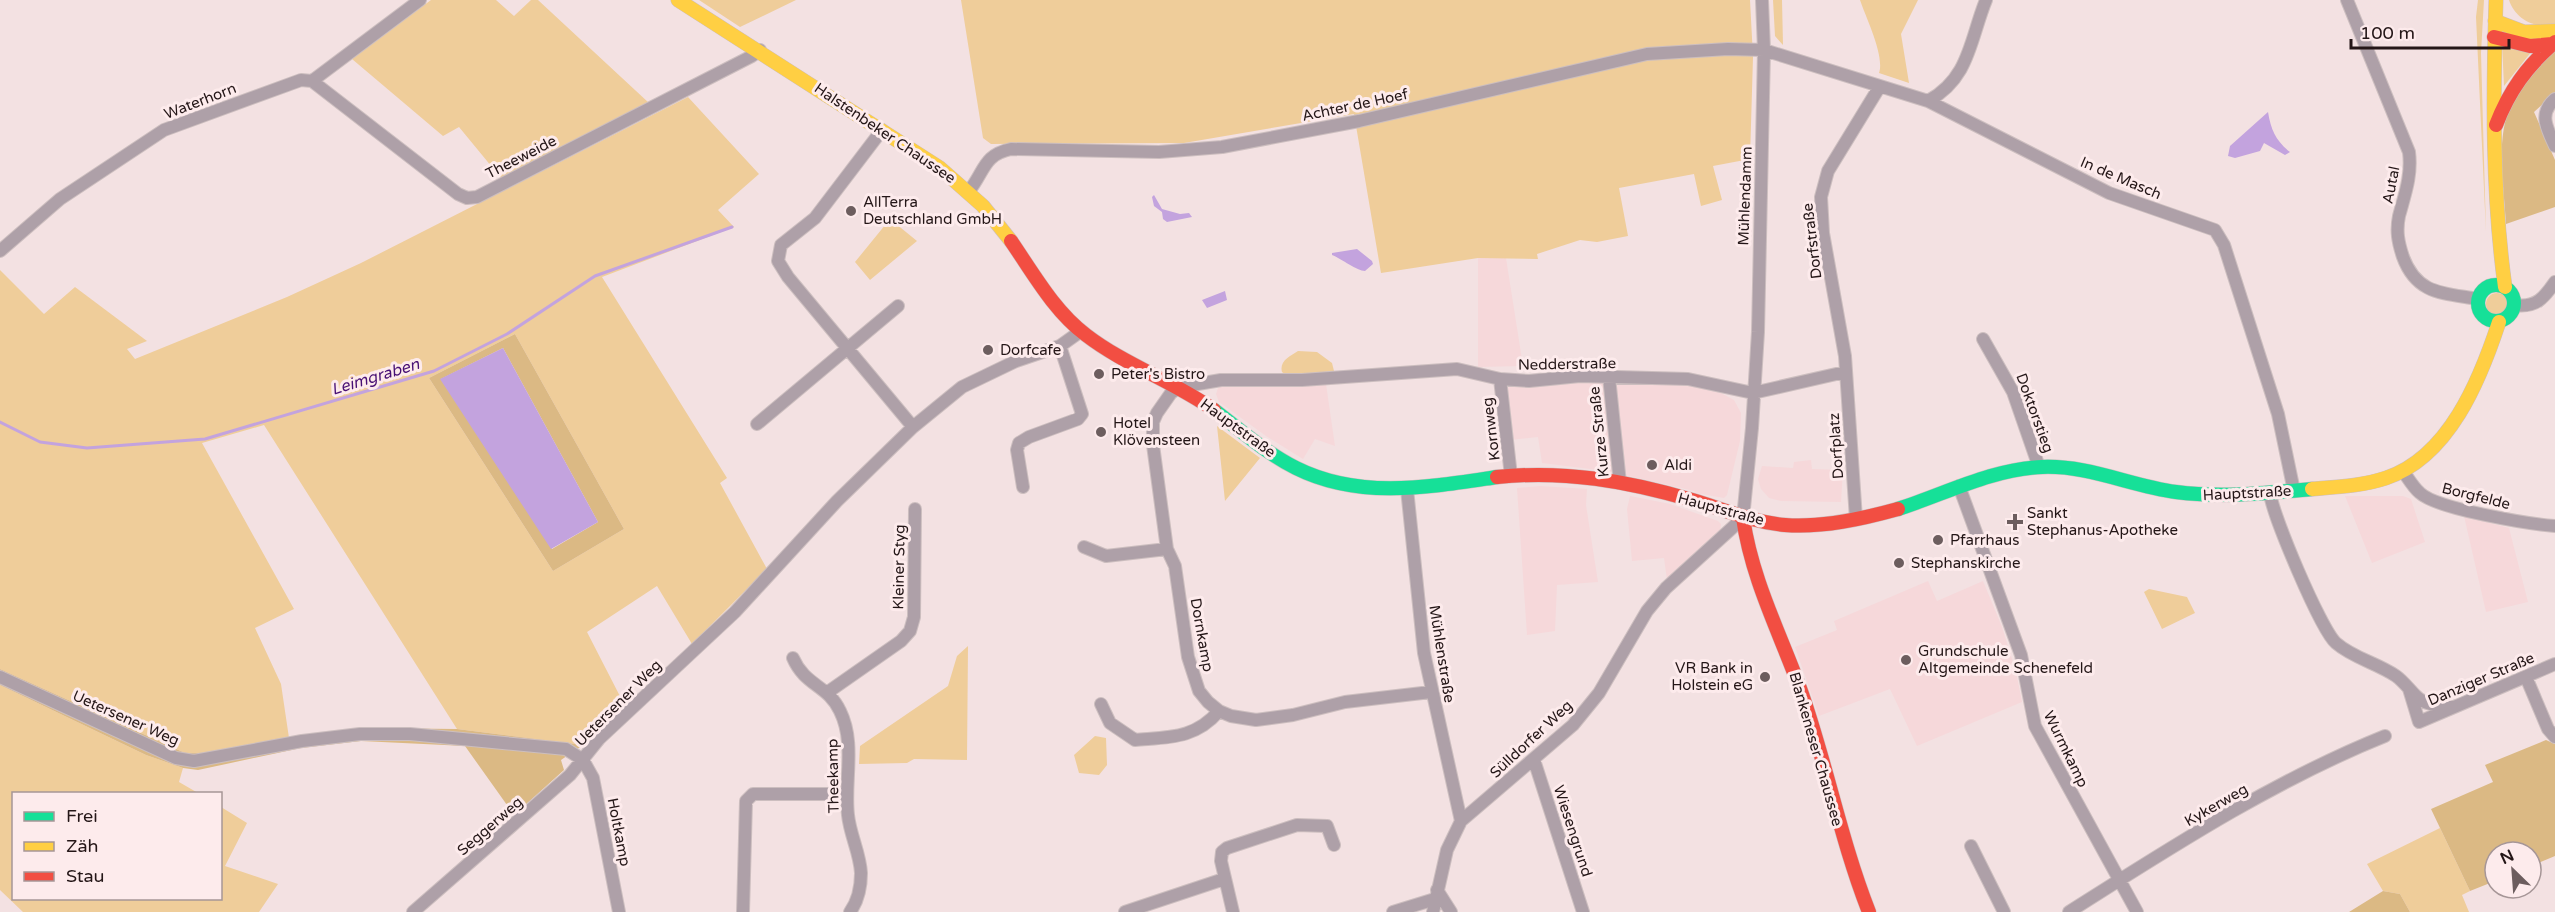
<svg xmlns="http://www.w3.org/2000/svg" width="2555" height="912" font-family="'Varela Round',sans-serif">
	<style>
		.built { fill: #f6d8da }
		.green { fill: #efcd9a; fill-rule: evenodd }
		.forest { fill: #dbb984; fill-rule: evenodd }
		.water { fill: #c3a3de }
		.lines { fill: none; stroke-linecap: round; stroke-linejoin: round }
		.stream { stroke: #c3a3de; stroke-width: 3 }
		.street-casing { stroke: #ccbebf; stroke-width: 14 }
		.fast-casing { stroke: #ccbebf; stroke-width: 15 }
		.slow-casing { stroke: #ccbebf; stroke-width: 15 }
		.jam-casing { stroke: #ccbebf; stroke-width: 15 }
		.street { stroke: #aea0a8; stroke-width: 12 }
		.fast { stroke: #16e098; stroke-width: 14 }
		.slow { stroke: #ffcf43; stroke-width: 14 }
		.jam { stroke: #f24e42; stroke-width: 14 }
		.poi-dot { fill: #6c5d5e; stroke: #fdebec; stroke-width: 2 }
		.labels { text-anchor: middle; stroke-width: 6; stroke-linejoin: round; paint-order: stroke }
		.street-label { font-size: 15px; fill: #241617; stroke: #fdebec }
		.poi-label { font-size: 15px; fill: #241617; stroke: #fdebec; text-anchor: start }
		.water-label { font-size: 16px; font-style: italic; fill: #481074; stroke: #fdebec }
	</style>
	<rect width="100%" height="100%" fill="#f3e1e2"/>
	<!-- built -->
	<path class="built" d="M 1478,258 L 1506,258 L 1523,366 L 1478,367 Z
		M 1579,381 L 1603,382 L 1605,385 L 1614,472 L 1542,463 L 1538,437 L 1510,440 L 1504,387 Z
		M 1326,384 L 1335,446 L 1315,439 L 1303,459 L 1266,436 L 1219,402 L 1216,394 L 1218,388 L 1223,385 Z
		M 1615,384 L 1686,384 L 1721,393 L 1734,400 L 1741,413 L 1740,441 L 1727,495 L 1724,498 L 1696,493 L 1694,491 L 1625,475 Z
		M 1811,460 L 1812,469 L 1843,470 L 1841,502 L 1781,501 L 1769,498 L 1761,489 L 1758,479 L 1762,466 L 1793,468 L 1794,462 Z
		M 1540,486 L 1587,489 L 1586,505 L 1598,582 L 1557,585 L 1555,631 L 1527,635 L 1517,488 Z
		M 1630,496 L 1670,504 L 1718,521 L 1721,524 L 1720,533 L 1667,580 L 1664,558 L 1632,561 L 1627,509 Z
		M 2345,496 L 2403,496 L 2411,499 L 2425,542 L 2372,563 Z
		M 2464,516 L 2509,528 L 2528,602 L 2486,612 Z
		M 1928,581 L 1937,601 L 1983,581 L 2002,627 L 2016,672 L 2022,702 L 1917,746 L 1890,689 L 1819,716 L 1795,647 L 1837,630 L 1834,621 Z"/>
	<!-- green -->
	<path class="green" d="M 431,0 L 496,0 L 514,16 L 531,0 L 538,0 L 649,103 L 501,178 L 459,127 L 443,136 L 352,59 Z
		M 699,0 L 796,0 L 740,27 Z
		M 961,0 L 1750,0 L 1753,57 L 1750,159 L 1713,166 L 1722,200 L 1701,206 L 1694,174 L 1619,188 L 1628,236 L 1597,242 L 1580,240 L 1537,254 L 1538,259 L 1478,258 L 1381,273 L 1354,114 L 1184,143 L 991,144 L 983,138 Z
		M 1773,0 L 1782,0 L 1783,45 L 1775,36 Z
		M 1860,0 L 1918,0 L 1901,34 L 1909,83 L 1879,73 C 1885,56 1866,18 1860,0 Z
		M 2478,0 L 2484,0 L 2481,53 L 2486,232 L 2476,17 Z
		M 2509,0 L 2555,0 L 2555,24 C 2536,30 2515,19 2509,0 Z
		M 2502,43 L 2532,51 L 2504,86 Z
		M 688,97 L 759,174 L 718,210 L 734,227 L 602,277 L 727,478 L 720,483 L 767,569 L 692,644 L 657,586 L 587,632 L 625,706 L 583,745 L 457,729 L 264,425 L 202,443 L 294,609 L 255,628 L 281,684 L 289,738 L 208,753 L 185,753 L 0,669 L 0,270 L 44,314 L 75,287 L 147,341 L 127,349 L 135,359 L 287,297 L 361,263 ZM 515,334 L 624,529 L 553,571 L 429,378 Z
		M 890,219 L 917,241 L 870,280 L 855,262 Z
		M2486 304a11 11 0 1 1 22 0a11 11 0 1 1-22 0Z
		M 1298,351 L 1317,352 L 1332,363 L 1334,371 L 1287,376 L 1282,372 C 1279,361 1290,356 1298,351 Z
		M 1217,426 L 1260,458 L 1225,501 Z
		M 2149,589 L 2187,597 L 2195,613 L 2162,629 L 2144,592 Z
		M 968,646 L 967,760 L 914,759 L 907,763 L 859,764 L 860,746 L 948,686 L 957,656 Z
		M 0,685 L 146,755 L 183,768 L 179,782 L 198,793 L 14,794 L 14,898 L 220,898 L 221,807 L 247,823 L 225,866 L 278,884 L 259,912 L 23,912 L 0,890 Z
		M 1095,736 L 1106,738 L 1107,765 L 1099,775 L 1079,773 L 1074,755 Z
		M 2440,828 L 2470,891 L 2462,895 L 2469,912 L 2410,912 L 2400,894 L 2383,891 L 2367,864 Z"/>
	<!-- forest -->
	<path class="forest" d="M 2555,49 L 2555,93 L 2534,112 L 2555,160 L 2555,207 L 2506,224 C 2504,187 2495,140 2511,104 C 2519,87 2542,65 2555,49 Z
		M 515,334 L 624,529 L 553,571 L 429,378 ZM 503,348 L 598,522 L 552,549 L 441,379 Z
		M 0,669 L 185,753 L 208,753 L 360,728 L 457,729 L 583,745 L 561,760 L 564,770 L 514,815 L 465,746 L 361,741 L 301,748 L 198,770 L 183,768 L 146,755 L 0,685 Z
		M 2546,740 L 2555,744 L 2555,856 L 2531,866 L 2531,852 L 2495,852 L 2495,881 L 2470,891 L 2431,809 L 2493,782 L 2485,765 Z
		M 2383,891 L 2400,894 L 2410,912 L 2349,912 Z"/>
	<!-- water -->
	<path class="water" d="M 2268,112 C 2271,130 2276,141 2290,152 L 2285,155 L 2264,143 L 2260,151 L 2235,158 L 2228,156 L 2230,146 Z
		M 1154,195 L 1162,209 L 1180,214 L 1189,213 L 1192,217 L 1167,222 L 1163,219 L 1162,212 L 1154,206 L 1152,197 Z
		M 1357,249 L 1372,261 L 1373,264 L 1365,271 C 1357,271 1342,259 1332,255 L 1332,253 Z
		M 1225,291 L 1227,300 L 1207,308 L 1202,300 Z
		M 503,348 L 598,522 L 551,549 L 440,379 Z"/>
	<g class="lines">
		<!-- stream -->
		<path class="stream" d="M 0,422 L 40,442 L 87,448 L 205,439 L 434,371 L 507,334 L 595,276 L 732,227"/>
		<!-- street casing -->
		<g class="street-casing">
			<path id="street" d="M 2347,0 L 2409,152 C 2412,175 2405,194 2399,216 C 2396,231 2398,242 2403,257 C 2417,295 2444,293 2478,299
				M 312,81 L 458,194 L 467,198 L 477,197 L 752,56 L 760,50
				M 2555,99 C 2538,114 2547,128 2555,146
				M 1928,101 C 1970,78 1970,39 1986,0
				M 882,130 L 815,218 L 781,245 L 778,261 L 788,277 L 913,427
				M 969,191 C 985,171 983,155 1011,149 L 1159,152 L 1222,147 L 1359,121 L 1647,54 L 1728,49 L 1764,50 L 1928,101 L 2109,193 L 2215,230 L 2224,245 L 2278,414 L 2294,491
				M 0,251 L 60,199 L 164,130 L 301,80 L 312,81 L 420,0
				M 2515,305 C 2536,308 2544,298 2555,282
				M 1983,339 L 2013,392 L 2039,467
				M 1609,377 L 1620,483
				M 1500,379 L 1511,476
				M 757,424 L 898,306
				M 2403,471 C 2408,478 2413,487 2420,493 C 2437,509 2529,524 2555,526
				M 1959,486 L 2021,655 L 2035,726 L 2137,912
				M 1023,487 L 1017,450 L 1019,443 L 1029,437 L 1078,419 L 1082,414 L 1060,346
				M 1407,489 L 1424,653 L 1461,821
				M 2270,493 C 2272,514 2321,630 2336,643 C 2353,658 2377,663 2396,676 C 2403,681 2409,689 2415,695 C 2425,706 2440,706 2453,707
				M 1856,519 L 1845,356 L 1823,233 L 1821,197 L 1828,171 L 1880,86
				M 1084,547 L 1106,556 L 1167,549
				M 793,658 C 805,686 828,685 840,711 C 856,743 844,781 848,815 C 850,835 860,853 861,873 C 861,887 858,901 850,912
				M 0,677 L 176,758 L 194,761 L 302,741 L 360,734 L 410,734 L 566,749 L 583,760 L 593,778 L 619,912
				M 2526,677 L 2548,729 L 2555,737
				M 2409,689 L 2419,722 L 2555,664
				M 828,692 L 901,641 L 910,631 L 914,617 L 915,509
				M 1431,692 L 1345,702 L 1293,715 L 1256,720 L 1231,716 L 1219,711 L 1208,702 L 1199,691 L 1188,657 L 1175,566 L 1167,549 L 1153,445 L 1153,422 L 1157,413 L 1171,393 L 1180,387 L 1221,380 L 1302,380 L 1457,369 L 1500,379 L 1529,381 L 1580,376 L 1688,379 L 1753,393 L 1845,372
				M 1101,704 L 1110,723 L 1135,740 C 1169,737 1195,739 1219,711
				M 1534,760 L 1583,912
				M 1971,846 L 2004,912
				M 1437,890 L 1451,912
				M 413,912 L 570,775 L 599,739 L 735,612 L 837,501 L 913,427 L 962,387 L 1016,361 L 1060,346 L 1081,331
				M 743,912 L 746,801 L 753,794 L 847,794
				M 1125,912 L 1224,879
				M 1233,912 L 1221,861 L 1222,852 L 1227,848 L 1297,825 L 1327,826 L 1334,845
				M 1393,912 L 1435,899
				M 1433,912 L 1447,850 L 1461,821 L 1573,725 L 1599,693 L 1647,611 L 1666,588 L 1743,518 L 1752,428 L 1758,332 L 1764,50 L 1762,0
				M 2069,912 C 2170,848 2273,781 2385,736"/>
		</g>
		<!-- fast casing -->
		<g class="fast-casing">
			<path id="fast" d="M2478 303a18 18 0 1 1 36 0a18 18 0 1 1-36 0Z
				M 1214,410 C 1240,430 1266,453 1296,468 C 1360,500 1430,487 1497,477
				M 1898,509 C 1945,494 1992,469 2042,467 C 2088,465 2131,486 2176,492 C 2221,498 2267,493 2312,489"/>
		</g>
		<!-- slow casing -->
		<g class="slow-casing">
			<path id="slow" d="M 678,0 L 940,168 L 983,206 L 1011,241
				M 2496,0 C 2493,95 2492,193 2505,287
				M 2495,21 L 2524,32 L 2555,31
				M 2312,489 C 2337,487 2362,486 2386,478 C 2449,457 2480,380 2499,322"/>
		</g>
		<!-- jam casing -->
		<g class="jam-casing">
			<path id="jam" d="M 2494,37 L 2530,46 L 2552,44
				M 2496,125 C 2509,91 2527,66 2555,42
				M 1011,241 C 1033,273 1054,311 1086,335 C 1125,365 1173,381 1214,410
				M 1497,477 C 1565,470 1627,481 1692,500 C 1723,509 1752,522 1785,525 C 1822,528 1862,519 1898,509
				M 1743,518 C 1752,581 1781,635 1802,694 C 1827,766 1841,841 1869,912"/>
		</g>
		<!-- street -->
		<use href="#street" class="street"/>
		<!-- fast -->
		<use href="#fast" class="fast"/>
		<!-- slow -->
		<use href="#slow" class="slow"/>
		<!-- jam -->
		<use href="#jam" class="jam"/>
	</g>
	<!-- markers -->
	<g class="poi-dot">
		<circle cx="851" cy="211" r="6"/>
		<circle cx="988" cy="350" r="6"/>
		<circle cx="1099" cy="374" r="6"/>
		<circle cx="1101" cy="432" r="6"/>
		<circle cx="1652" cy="465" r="6"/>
		<path d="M2012 513h6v6h6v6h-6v6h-6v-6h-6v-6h6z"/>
		<circle cx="1938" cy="540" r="6"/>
		<circle cx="1899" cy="563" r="6"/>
		<circle cx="1906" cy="660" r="6"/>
		<circle cx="1765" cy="677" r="6"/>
	</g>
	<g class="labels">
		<!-- street labels -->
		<g class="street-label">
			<text transform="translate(200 101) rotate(-21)" y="5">Waterhorn</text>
			<text transform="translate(1355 105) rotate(-12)" y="5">Achter de Hoef</text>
			<text transform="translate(885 133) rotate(34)" y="5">Halstenbeker Chaussee</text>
			<text transform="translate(521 157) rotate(-27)" y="5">Theeweide</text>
			<text transform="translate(2121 178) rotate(23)" y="5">In de Masch</text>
			<text transform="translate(2391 185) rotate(-79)" y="5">Autal</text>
			<text transform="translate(1745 196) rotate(-88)" y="5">Mühlendamm</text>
			<text transform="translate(1812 241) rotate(-97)" y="5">Dorfstraße</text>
			<text transform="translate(1567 364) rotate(-1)" y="5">Nedderstraße</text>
			<text transform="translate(2035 413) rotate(70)" y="5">Doktorstieg</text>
			<text transform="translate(1238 428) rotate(36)" y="5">Hauptstraße</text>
			<text transform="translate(1491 429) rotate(-97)" y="5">Kornweg</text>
			<text transform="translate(1599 432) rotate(-96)" y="5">Kurze Straße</text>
			<text transform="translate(1836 446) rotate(-94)" y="5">Dorfplatz</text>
			<text transform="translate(2247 493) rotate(-3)" y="5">Hauptstraße</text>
			<text transform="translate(2476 496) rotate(14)" y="5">Borgfelde</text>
			<text transform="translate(1721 509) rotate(15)" y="5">Hauptstraße</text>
			<text transform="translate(899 567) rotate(-89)" y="5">Kleiner Styg</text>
			<text transform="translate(1202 635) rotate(80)" y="5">Dornkamp</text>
			<text transform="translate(1442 654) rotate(81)" y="5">Mühlenstraße</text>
			<text transform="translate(2481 679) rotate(-23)" y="5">Danziger Straße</text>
			<text transform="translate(618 703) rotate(-45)" y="5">Uetersener Weg</text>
			<text transform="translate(126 718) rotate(24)" y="5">Uetersener Weg</text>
			<text transform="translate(1531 739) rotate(-43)" y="5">Sülldorfer Weg</text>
			<text transform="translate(1816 749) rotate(74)" y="5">Blankeneser Chaussee</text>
			<text transform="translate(2066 749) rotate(64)" y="5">Wurmkamp</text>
			<text transform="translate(833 776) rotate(-91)" y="5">Theekamp</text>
			<text transform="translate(2216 805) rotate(-30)" y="5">Kykerweg</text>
			<text transform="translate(490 826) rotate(-41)" y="5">Seggerweg</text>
			<text transform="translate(1573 831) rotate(72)" y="5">Wiesengrund</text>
			<text transform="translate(619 832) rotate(79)" y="5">Holtkamp</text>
		</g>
		<!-- poi labels -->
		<g class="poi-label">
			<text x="863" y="207">AllTerra<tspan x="863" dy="17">Deutschland GmbH</tspan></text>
			<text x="1000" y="355">Dorfcafe</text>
			<text x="1111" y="379">Peter's Bistro</text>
			<text x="1113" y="428">Hotel<tspan x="1113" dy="17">Klövensteen</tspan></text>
			<text x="1664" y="470">Aldi</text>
			<text x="2027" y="518">Sankt<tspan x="2027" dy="17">Stephanus-Apotheke</tspan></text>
			<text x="1950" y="545">Pfarrhaus</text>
			<text x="1911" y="568">Stephanskirche</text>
			<text x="1918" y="656">Grundschule<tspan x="1918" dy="17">Altgemeinde Schenefeld</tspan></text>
			<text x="1753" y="673" text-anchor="end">VR Bank in<tspan x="1753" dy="17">Holstein eG</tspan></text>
		</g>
		<!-- water labels -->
		<g class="water-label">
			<text transform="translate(375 376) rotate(-17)" y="6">Leimgraben</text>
		</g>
	</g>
	<!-- legend -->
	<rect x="12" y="792" width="210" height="108" fill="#fdebec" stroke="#a69697" stroke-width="1.5"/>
	<rect x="24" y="812" width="30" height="9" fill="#16e098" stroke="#a69697" stroke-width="1.5"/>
	<text x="66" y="822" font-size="18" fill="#241617">Frei</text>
	<rect x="24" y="842" width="30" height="9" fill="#ffcf43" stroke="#a69697" stroke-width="1.5"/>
	<text x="66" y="852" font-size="18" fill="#241617">Zäh</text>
	<rect x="24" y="872" width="30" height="9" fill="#f24e42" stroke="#a69697" stroke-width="1.5"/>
	<text x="66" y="882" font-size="18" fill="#241617">Stau</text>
	<!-- north arrow -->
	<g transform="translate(2513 870) rotate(335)"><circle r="28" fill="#fdebec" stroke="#a69697" stroke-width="1.5"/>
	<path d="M0-4.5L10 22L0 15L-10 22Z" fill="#6c5d5e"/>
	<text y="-9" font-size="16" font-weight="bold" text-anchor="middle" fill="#241617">N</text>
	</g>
	<!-- scale -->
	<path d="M2351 39v9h158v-9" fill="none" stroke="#241617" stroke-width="3"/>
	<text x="2360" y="39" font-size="18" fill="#241617" stroke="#fdebec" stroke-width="4.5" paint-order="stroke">100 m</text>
</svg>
